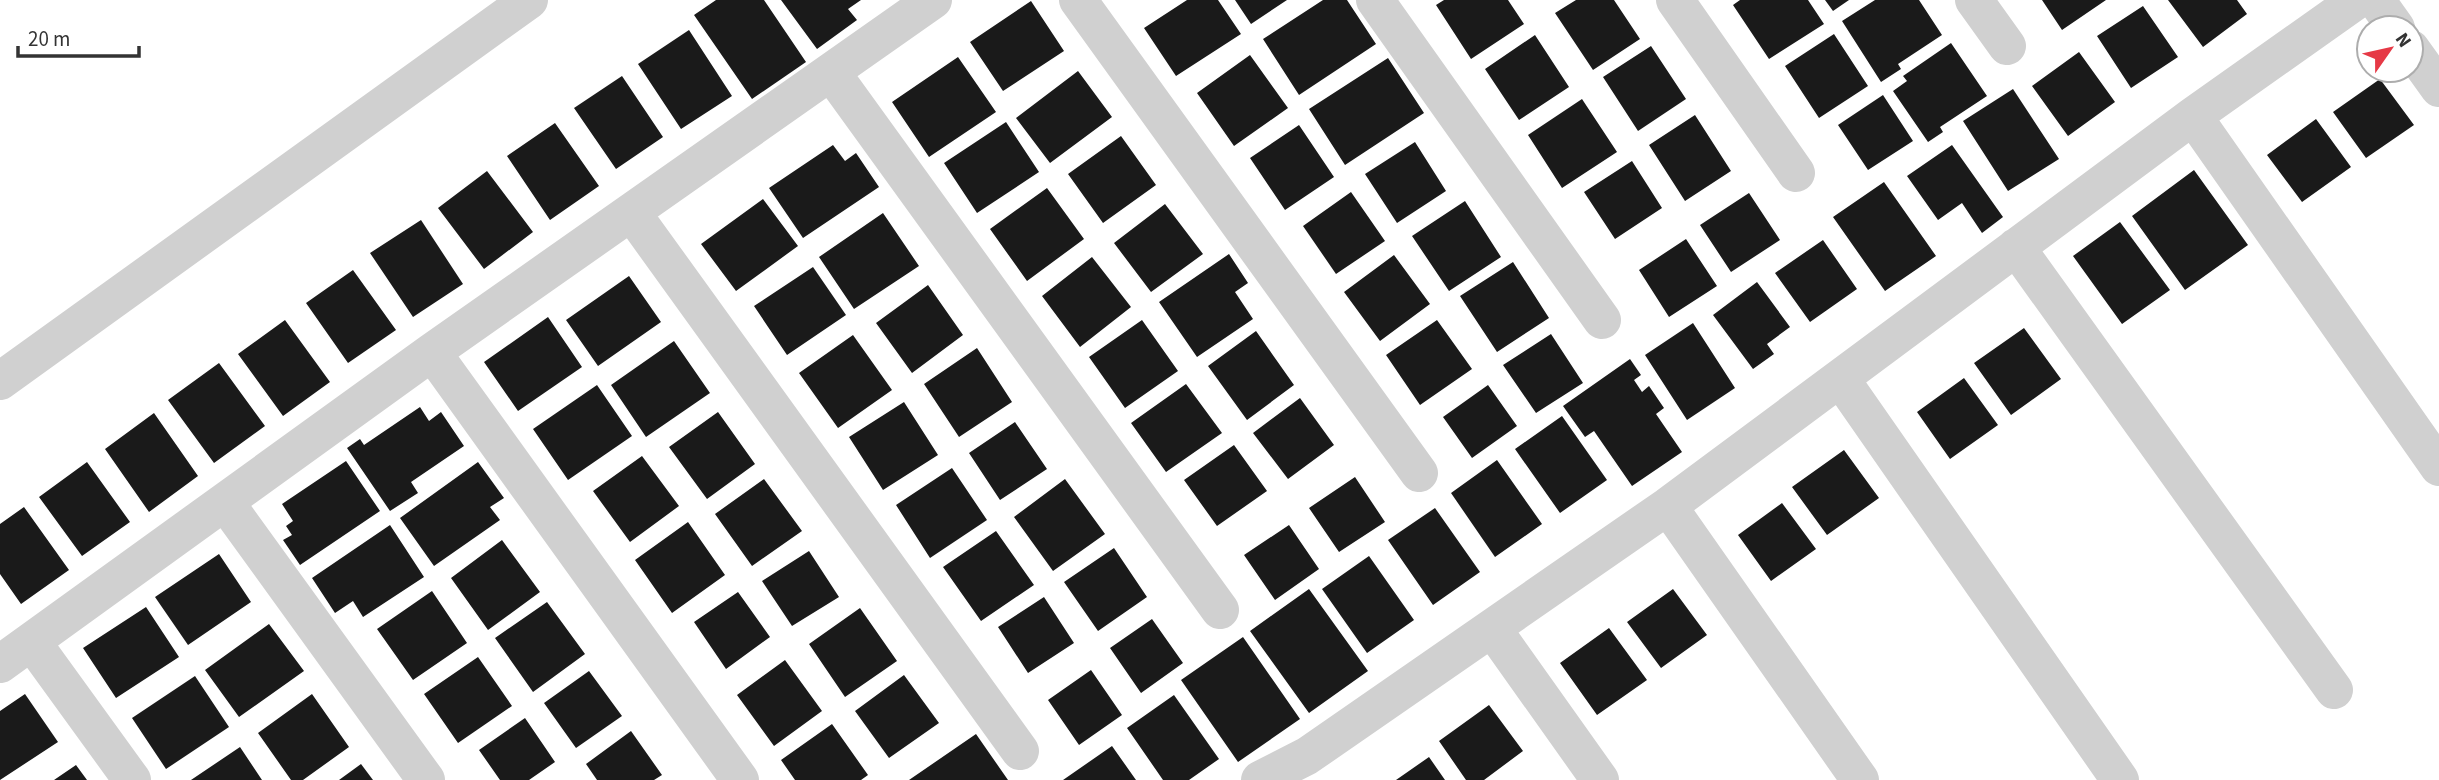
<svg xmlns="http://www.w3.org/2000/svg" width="2439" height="780" font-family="'Source Sans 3',sans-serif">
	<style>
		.building { fill: #1a1a1a }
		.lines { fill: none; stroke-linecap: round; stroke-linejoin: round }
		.minor { stroke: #d0d0d0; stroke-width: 38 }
	</style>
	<rect width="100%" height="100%" fill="#fff"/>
	<!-- building -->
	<path class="building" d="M 716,0 L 764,0 L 806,62 L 752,99 L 694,15 Z
		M 781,0 L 861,0 L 848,9 L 857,20 L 817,49 Z
		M 1187,0 L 1218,0 L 1241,34 L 1176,76 L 1144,28 Z
		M 1235,0 L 1287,0 L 1251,24 Z
		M 1323,0 L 1347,0 L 1376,44 L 1299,95 L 1263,39 Z
		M 1444,0 L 1508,0 L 1524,24 L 1471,59 L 1436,5 Z
		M 1576,0 L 1614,0 L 1640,39 L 1593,70 L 1555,13 Z
		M 1740,0 L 1808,0 L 1824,24 L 1769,59 L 1733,5 Z
		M 1825,0 L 1849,0 L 1833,11 Z
		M 1875,0 L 1919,0 L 1942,35 L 1898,64 L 1901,69 L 1881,82 L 1842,21 Z
		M 2042,0 L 2106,0 L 2062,30 Z
		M 2168,0 L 2237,0 L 2247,14 L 2203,47 Z
		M 1031,1 L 1064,51 L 1003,91 L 970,42 Z
		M 2143,6 L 2178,57 L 2131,88 L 2097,36 Z
		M 689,30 L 732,96 L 681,129 L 638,64 Z
		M 1834,34 L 1868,86 L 1819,118 L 1785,66 Z
		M 1535,35 L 1569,87 L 1519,120 L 1485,69 Z
		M 1951,43 L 1987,96 L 1940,127 L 1943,132 L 1928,142 L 1893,91 L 1907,81 L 1903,76 Z
		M 1651,46 L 1686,99 L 1638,131 L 1603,77 Z
		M 2079,52 L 2115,102 L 2068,136 L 2032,86 Z
		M 1250,55 L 1288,108 L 1234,146 L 1197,93 Z
		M 958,57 L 996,112 L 929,157 L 892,102 Z
		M 1388,58 L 1424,113 L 1345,165 L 1309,109 Z
		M 1078,71 L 1112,117 L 1050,163 L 1016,118 Z
		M 622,76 L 663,137 L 616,169 L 574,108 Z
		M 2380,79 L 2414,125 L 2366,158 L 2333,112 Z
		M 2013,89 L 2059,159 L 2008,191 L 1963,121 Z
		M 1883,95 L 1913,141 L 1868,170 L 1838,125 Z
		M 1582,99 L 1617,152 L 1562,188 L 1528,135 Z
		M 1695,115 L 1731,171 L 1685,201 L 1649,145 Z
		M 2316,119 L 2351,167 L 2302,202 L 2267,155 Z
		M 1006,122 L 1039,172 L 977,213 L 944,163 Z
		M 555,123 L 599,186 L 550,220 L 507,156 Z
		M 1299,125 L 1334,177 L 1285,210 L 1250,158 Z
		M 1121,136 L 1156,185 L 1103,223 L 1068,174 Z
		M 1415,142 L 1446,191 L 1397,223 L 1365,174 Z
		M 833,145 L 845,161 L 856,153 L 879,187 L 803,238 L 769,188 Z
		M 1952,145 L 2003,217 L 1982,233 L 1962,203 L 1938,220 L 1907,176 Z
		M 1632,161 L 1662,208 L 1615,239 L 1584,192 Z
		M 2194,170 L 2248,245 L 2185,290 L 2132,216 Z
		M 487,171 L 533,232 L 484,269 L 438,208 Z
		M 1884,182 L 1936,256 L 1885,291 L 1833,217 Z
		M 1047,188 L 1084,239 L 1027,281 L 990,229 Z
		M 1351,192 L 1385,241 L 1336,274 L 1303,226 Z
		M 1749,193 L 1780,240 L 1731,272 L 1700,225 Z
		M 763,199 L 798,246 L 736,291 L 701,244 Z
		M 1465,201 L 1501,257 L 1449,291 L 1412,236 Z
		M 1165,204 L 1203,254 L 1151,292 L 1114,243 Z
		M 883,213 L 919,266 L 854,309 L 819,257 Z
		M 421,220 L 463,284 L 413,317 L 370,253 Z
		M 2120,222 L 2170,290 L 2122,324 L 2073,256 Z
		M 1686,239 L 1717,286 L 1669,317 L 1639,270 Z
		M 1823,240 L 1857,289 L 1810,322 L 1775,273 Z
		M 1229,254 L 1248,283 L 1235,292 L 1253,319 L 1197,357 L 1159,302 Z
		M 1394,255 L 1430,304 L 1380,341 L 1344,292 Z
		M 1092,257 L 1131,307 L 1080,347 L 1042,296 Z
		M 1513,262 L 1549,318 L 1497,352 L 1460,296 Z
		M 813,267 L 846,315 L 787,355 L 754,306 Z
		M 353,270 L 396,330 L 348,363 L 306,303 Z
		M 629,276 L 661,322 L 598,366 L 566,320 Z
		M 1757,282 L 1790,327 L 1767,344 L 1774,354 L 1753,369 L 1713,315 Z
		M 928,285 L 963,335 L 912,373 L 876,323 Z
		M 548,317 L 582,367 L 518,411 L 484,362 Z
		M 285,320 L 330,382 L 283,416 L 238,354 Z
		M 1142,320 L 1178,371 L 1125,408 L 1089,357 Z
		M 1437,320 L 1472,369 L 1420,405 L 1386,355 Z
		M 1693,323 L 1735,388 L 1687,420 L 1645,355 Z
		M 2024,328 L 2061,379 L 2011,415 L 1974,363 Z
		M 1256,331 L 1294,385 L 1247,420 L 1208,366 Z
		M 1551,334 L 1583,383 L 1536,413 L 1503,365 Z
		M 853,335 L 892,390 L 838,428 L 799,373 Z
		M 674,341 L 710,393 L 646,437 L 611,385 Z
		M 977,348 L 1012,402 L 959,437 L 924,384 Z
		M 1630,359 L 1641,375 L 1634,380 L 1642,392 L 1649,386 L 1664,408 L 1656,414 L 1682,452 L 1632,486 L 1594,431 L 1585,437 L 1563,406 Z
		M 219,363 L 265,426 L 214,463 L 168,400 Z
		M 1964,378 L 1998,425 L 1950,459 L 1917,412 Z
		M 1186,384 L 1222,433 L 1166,472 L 1131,423 Z
		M 597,385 L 632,436 L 568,480 L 533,429 Z
		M 1488,385 L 1517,426 L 1472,458 L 1443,417 Z
		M 1300,398 L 1334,445 L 1288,479 L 1253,433 Z
		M 904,402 L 938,455 L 883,490 L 849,437 Z
		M 420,407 L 429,421 L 441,412 L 464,446 L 411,482 L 418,493 L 390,511 L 347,448 L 360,439 L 364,445 Z
		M 718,412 L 755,464 L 707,499 L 669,447 Z
		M 154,413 L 198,476 L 149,512 L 105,449 Z
		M 1562,416 L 1607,480 L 1560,513 L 1515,449 Z
		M 1015,422 L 1047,469 L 1000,500 L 969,453 Z
		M 1234,445 L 1267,491 L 1217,526 L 1184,480 Z
		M 1844,450 L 1879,498 L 1827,535 L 1792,487 Z
		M 642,456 L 679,506 L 630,542 L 593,491 Z
		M 1497,460 L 1542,524 L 1495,557 L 1451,493 Z
		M 346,461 L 380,511 L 300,565 L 283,540 L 292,535 L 286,526 L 293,521 L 282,504 Z
		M 87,462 L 130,522 L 82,556 L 39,497 Z
		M 478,462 L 504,498 L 490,507 L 500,520 L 434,566 L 400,518 Z
		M 952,468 L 987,520 L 930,558 L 896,505 Z
		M 1355,477 L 1385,522 L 1339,552 L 1309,508 Z
		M 764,479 L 802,531 L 752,566 L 715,514 Z
		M 1065,479 L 1105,534 L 1053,571 L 1014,517 Z
		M 1782,503 L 1816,549 L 1771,581 L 1738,535 Z
		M 24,507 L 69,570 L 21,604 L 0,574 L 0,524 Z
		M 1435,508 L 1480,572 L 1433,605 L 1388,540 Z
		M 688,522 L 725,575 L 672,613 L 635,560 Z
		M 390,525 L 424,577 L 363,617 L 353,601 L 335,613 L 312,578 Z
		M 1289,525 L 1319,569 L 1275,600 L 1244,555 Z
		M 996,531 L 1034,585 L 981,621 L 943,567 Z
		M 502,540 L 540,592 L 488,630 L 451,578 Z
		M 1114,548 L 1147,597 L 1098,631 L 1064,582 Z
		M 809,551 L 839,597 L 792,626 L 762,581 Z
		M 219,554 L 251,602 L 188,645 L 155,597 Z
		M 1369,556 L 1414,620 L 1367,653 L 1322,589 Z
		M 1309,589 L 1368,671 L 1309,713 L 1250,631 Z
		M 1673,589 L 1707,635 L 1661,668 L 1627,622 Z
		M 432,591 L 467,643 L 413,680 L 377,629 Z
		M 738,592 L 770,637 L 726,669 L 694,622 Z
		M 1044,597 L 1074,643 L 1028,673 L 998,627 Z
		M 547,602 L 585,654 L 533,692 L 495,638 Z
		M 146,607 L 179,657 L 116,698 L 83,648 Z
		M 860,608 L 897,661 L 845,697 L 809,644 Z
		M 1152,619 L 1183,663 L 1141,693 L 1110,648 Z
		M 269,624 L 304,671 L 239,717 L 205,670 Z
		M 1609,628 L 1647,680 L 1597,715 L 1560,663 Z
		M 1243,637 L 1300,719 L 1238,762 L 1181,680 Z
		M 478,657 L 512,706 L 458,743 L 424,694 Z
		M 785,660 L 822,711 L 774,746 L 737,695 Z
		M 1091,670 L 1122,715 L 1079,745 L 1048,700 Z
		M 589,671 L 622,716 L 576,748 L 544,703 Z
		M 904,675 L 939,723 L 889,758 L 855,711 Z
		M 195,676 L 229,727 L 166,769 L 132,718 Z
		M 25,694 L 58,742 L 0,780 L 0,711 Z
		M 312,694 L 349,747 L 303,780 L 291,780 L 258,733 Z
		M 1174,695 L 1219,759 L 1189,780 L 1163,780 L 1127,728 Z
		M 1489,705 L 1523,751 L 1484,780 L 1466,780 L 1439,741 Z
		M 525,718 L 555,762 L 529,780 L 500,780 L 479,750 Z
		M 832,724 L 868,775 L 861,780 L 795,780 L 781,760 Z
		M 631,731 L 662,775 L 654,780 L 597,780 L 586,764 Z
		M 976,734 L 1008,780 L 909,780 Z
		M 1112,746 L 1136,780 L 1063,780 Z
		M 240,747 L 262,780 L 191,780 Z
		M 1429,757 L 1445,780 L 1396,780 Z
		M 361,764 L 373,780 L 339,780 Z
		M 76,765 L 87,780 L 54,780 Z"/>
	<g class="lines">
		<!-- minor -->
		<path class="minor" d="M 1078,0 L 1419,473
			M 1375,0 L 1602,320
			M 1675,0 L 1796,173
			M 1974,0 L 2007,46
			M 2376,0 L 2396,28
			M 2411,49 L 2439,88
			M 831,72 L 1220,610
			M 2193,116 L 2439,467
			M 632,213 L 1020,751
			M 2016,247 L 2334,690
			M 432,352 L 740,780
			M 1840,378 L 2120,780
			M 0,381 L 529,0
			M 225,502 L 426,780
			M 1668,506 L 1860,780
			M 1492,628 L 1600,780
			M 32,642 L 132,780
			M 0,664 L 432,352 L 933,0
			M 1260,780 L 1307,756 L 1668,506 L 2193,116 L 2357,0"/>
	</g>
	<!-- north arrow -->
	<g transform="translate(2390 49) rotate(56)"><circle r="33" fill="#ffffff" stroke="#adadad" stroke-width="2"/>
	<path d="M0-5L12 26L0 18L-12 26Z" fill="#e63946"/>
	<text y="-10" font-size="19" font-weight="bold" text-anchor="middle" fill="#333333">N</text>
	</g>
	<!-- scale -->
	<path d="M18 46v10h121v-10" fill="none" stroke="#333333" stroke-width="3.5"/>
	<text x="28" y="46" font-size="21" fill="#333333" stroke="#ffffff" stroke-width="5" paint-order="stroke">20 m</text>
</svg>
